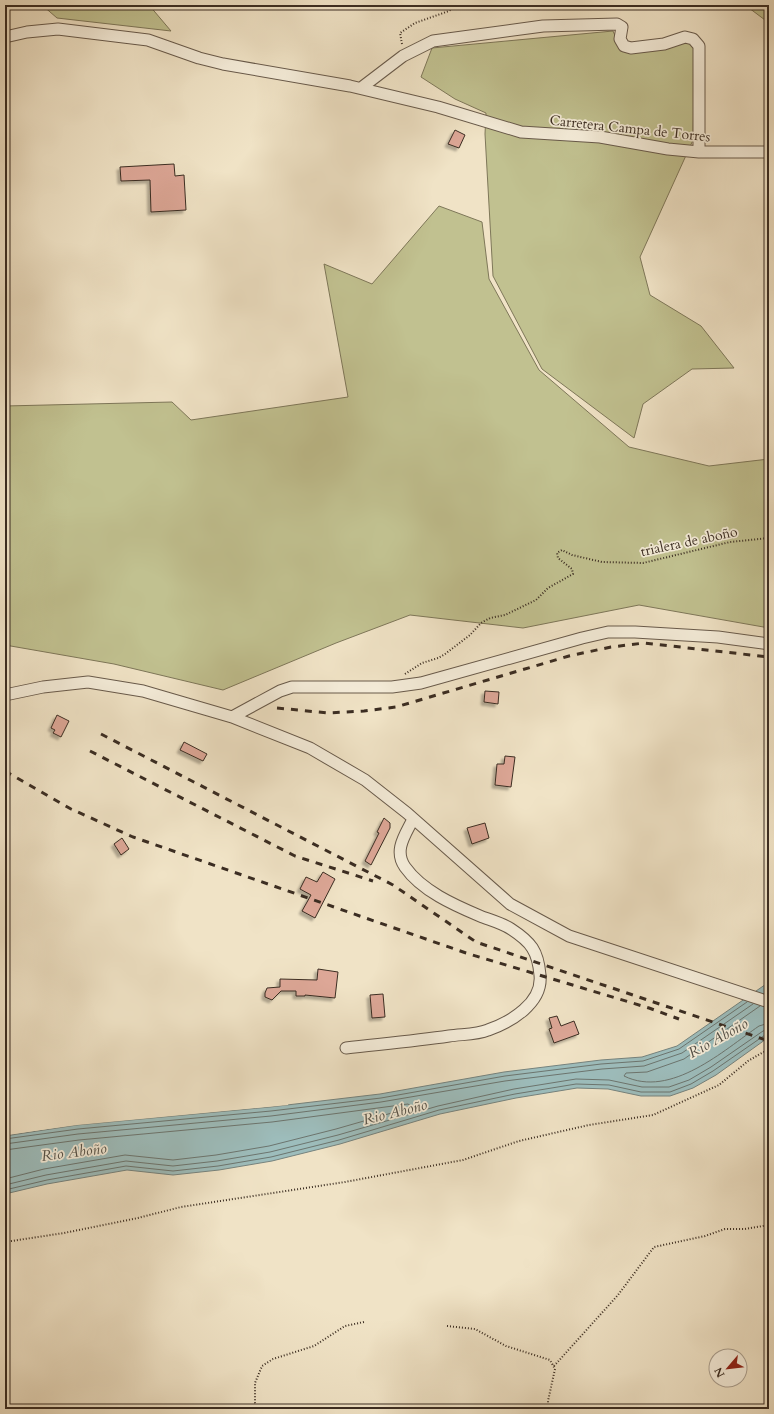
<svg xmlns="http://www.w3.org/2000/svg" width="774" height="1414" font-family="Cardo,serif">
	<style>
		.green { fill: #c1c190; stroke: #7e7759 }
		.water { fill: #9dbdbc; stroke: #76837e }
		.pier { fill: #f0e3c6 }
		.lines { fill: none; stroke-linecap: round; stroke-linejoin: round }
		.shore { stroke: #6c756f; stroke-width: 1 }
		.building { fill: #dda797; stroke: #3b2d22; filter: url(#shadow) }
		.minor-casing { stroke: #685a4b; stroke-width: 13 }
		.path { stroke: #3b2d22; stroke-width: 2; stroke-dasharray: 1 2; stroke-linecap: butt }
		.minor { stroke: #f5edda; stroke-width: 11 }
		.rail { stroke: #3b2d22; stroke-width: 3; stroke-dasharray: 7 7; stroke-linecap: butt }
		.labels { text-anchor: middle; stroke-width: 3.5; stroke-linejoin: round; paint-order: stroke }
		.street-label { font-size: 14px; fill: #3b2d22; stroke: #f5edda }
		.water-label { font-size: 15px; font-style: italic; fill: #545148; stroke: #f5edda }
	</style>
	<defs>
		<filter id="shadow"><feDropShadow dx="-3" dy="3" stdDeviation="1" flood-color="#0004"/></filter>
	</defs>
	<rect width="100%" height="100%" fill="#f0e3c6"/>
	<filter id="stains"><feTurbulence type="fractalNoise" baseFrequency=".005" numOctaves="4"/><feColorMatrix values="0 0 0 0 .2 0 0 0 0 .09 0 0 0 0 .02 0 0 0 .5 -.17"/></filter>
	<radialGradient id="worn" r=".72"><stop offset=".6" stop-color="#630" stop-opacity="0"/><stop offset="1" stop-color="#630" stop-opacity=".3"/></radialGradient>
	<!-- green -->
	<path class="green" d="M 42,5 L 149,5 L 171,31 L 57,18 Z
		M 745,5 L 769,5 L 769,23 Z
		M 613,31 L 620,47 L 685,39 L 695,47 L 693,140 L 640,257 L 650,295 L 701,326 L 734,368 L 692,369 L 643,404 L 634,438 L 542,369 L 493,276 L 485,134 L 486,113 L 455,99 L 421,77 L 432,48 Z
		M 439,206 L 482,222 L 489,279 L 539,370 L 629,447 L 709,466 L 769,459 L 769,628 L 639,605 L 523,628 L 410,615 L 336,643 L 223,690 L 114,664 L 5,645 L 5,406 L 172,402 L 191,420 L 348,397 L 324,264 L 372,284 Z"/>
	<!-- water -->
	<path class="water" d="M 769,982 L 769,1037 L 716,1075 L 693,1088 L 670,1096 L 641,1096 L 608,1089 L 577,1088 L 516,1098 L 440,1114 L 340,1144 L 272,1161 L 219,1170 L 173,1175 L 127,1170 L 47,1184 L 5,1194 L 5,1136 L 77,1125 L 270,1107 L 380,1094 L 504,1072 L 601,1060 L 642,1057 L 677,1046 Z"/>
	<!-- pier -->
	<path class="pier" d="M 289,1102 L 288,1105 L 77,1125 L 5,1135 L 5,1134 L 77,1123 Z"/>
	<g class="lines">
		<!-- shore -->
		<path class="shore" d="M 760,1006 L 684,1059 L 647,1072 L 626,1073 L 624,1076 C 671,1099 724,1050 759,1026 L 769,1023
			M 5,1139 L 78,1129 L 271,1111 L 381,1098 L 505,1076 L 601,1064 L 643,1061 L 679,1049 L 747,1002
			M 5,1144 L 78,1134 L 271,1116 L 381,1102 L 505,1081 L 602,1069 L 644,1066 L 682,1053 L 753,1004
			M 5,1150 L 79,1140 L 272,1122 L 408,1104 L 411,1106 L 409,1108 L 336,1129 L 269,1146 L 216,1155 L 173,1160 L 125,1155 L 44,1169 L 5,1179
			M 5,1185 L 46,1175 L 126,1161 L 173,1166 L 217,1161 L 270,1152 L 338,1135 L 438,1106 L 514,1089 L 576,1079 L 609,1080 L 642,1087 L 669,1087 L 689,1080 L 711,1067 L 763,1031 L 769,1029
			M 5,1190 L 47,1180 L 126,1166 L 173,1171 L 218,1166 L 271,1157 L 339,1140 L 439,1110 L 515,1094 L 576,1084 L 609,1085 L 641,1092 L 670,1092 L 691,1084 L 713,1071 L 765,1035 L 769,1034"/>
	</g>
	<!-- building -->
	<path class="building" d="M 455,130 L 465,135 L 459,148 L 448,144 Z
		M 174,164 L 175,176 L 184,175 L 186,210 L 151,212 L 150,180 L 121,181 L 120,167 Z
		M 485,691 L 499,692 L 498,704 L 484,702 Z
		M 57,715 L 69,721 L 61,737 L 53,733 L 55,730 L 51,728 Z
		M 184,742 L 207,754 L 203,761 L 180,750 Z
		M 505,756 L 515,757 L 511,787 L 495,785 L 497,764 L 504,764 Z
		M 384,818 L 390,823 L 390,828 L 371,865 L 365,861 L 379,833 L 377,832 Z
		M 485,823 L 489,838 L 472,844 L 467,828 Z
		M 122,838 L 129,849 L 121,855 L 114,844 Z
		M 323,872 L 335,879 L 315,918 L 302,911 L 311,895 L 300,889 L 306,877 L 317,882 Z
		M 318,969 L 338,972 L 335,998 L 305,995 L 305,996 L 296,996 L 296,991 L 281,991 L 272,1000 L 265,997 L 265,993 L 267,988 L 280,987 L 280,979 L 317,980 Z
		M 383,994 L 385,1017 L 372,1018 L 370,995 Z
		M 557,1016 L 561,1026 L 574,1021 L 579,1034 L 554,1043 L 549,1029 L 552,1028 L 549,1018 Z"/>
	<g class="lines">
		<!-- minor casing -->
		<g class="minor-casing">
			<path id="minor" d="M 5,37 L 27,32 L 58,29 L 148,40 L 199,58 L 223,64 L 350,86 L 438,107 L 521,132 L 600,137 L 668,149 L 699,152 L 769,152
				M 361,88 L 403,56 L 433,41 L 543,26 L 617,24 L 622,27 L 620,39 L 624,46 L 631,48 L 664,44 L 685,37 L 693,39 L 699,46 L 699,152
				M 5,695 L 43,687 L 88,682 L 143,691 L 232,717 L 310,748 L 365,780 L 407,813 L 510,904 L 569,936 L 769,1002
				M 232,717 L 280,691 L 292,687 L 392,687 L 421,683 L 582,638 L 608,632 L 635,632 L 718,637 L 769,644
				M 346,1048 C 381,1044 415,1041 449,1036 C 461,1034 476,1035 488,1030 C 511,1022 543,1003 540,975 C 538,951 531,942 511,929 C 502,923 490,920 480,916 C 454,905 422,891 405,867 C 393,850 406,834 413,819"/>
		</g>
		<!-- path -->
		<path class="path" d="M 402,44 L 400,33 L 415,23 L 449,11 L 456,5
			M 405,674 L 422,663 L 438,658 L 445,654 L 470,635 L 481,623 L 490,618 L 505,615 L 536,600 L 548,588 L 573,574 L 572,569 L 558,558 L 557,553 L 562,550 L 572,555 L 602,562 L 643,563 L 730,542 L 769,538
			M 5,1242 L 64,1233 L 138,1218 L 181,1207 L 345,1182 L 463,1160 L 519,1141 L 589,1125 L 653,1115 L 719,1085 L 748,1061 L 769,1049
			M 447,1326 L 475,1329 L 506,1346 L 550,1360 L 555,1369 L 548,1401 L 548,1409
			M 554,1366 L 618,1295 L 654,1247 L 705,1236 L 725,1229 L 745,1229 L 769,1225
			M 257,1409 L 255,1403 L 255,1383 L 262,1366 L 273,1359 L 314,1346 L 345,1326 L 364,1322"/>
		<!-- minor -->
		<use href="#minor" class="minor"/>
		<!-- rail -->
		<path class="rail" d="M 277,708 L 328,713 L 364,711 L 396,707 L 569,656 L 611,647 L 644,643 L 769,657
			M 101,734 L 393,885 L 476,942 L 769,1041
			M 90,751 L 295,856 L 373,881
			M 5,771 L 71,809 L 133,837 L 466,953 L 649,1008 L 679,1019"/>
	</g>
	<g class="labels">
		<!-- street labels -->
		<g class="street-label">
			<text transform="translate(630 128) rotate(6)" y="5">Carretera Campa de Torres</text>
			<text transform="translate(689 541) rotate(-12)" y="5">trialera de aboño</text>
		</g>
		<!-- water labels -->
		<g class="water-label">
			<text transform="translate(718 1038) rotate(-29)" y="5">Rio Aboño</text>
			<text transform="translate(395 1112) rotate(-14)" y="5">Rio Aboño</text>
			<text transform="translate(74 1152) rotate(-7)" y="5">Rio Aboño</text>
		</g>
	</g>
	<!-- margin -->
	<rect width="774" height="1414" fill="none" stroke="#f0e3c6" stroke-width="20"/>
	<rect x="6" y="6" width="762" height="1402" fill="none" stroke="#3b2d22" stroke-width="2"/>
	<rect x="10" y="10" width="754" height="1394" fill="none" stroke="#3b2d22"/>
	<!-- north arrow -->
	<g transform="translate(728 1368) rotate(242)"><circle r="19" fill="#f5edda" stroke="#aba090"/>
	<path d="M0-3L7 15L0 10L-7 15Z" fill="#8f2418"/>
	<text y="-6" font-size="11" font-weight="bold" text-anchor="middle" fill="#3b2d22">N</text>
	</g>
	<rect width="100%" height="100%" filter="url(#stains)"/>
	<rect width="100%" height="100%" fill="url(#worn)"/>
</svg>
